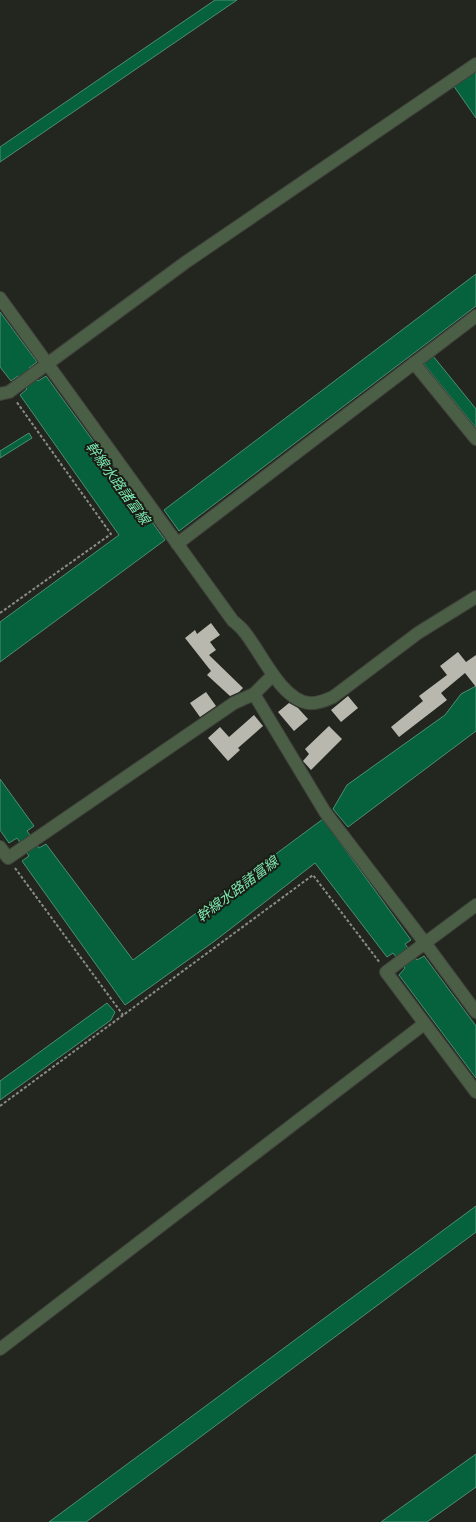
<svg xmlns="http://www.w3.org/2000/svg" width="476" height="1522" font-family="Arial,'Noto Sans JP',sans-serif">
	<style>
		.water { fill: #06623d; stroke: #4d8e73 }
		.building { fill: #b9b8af }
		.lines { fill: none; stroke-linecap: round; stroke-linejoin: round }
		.minor-casing { stroke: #40433c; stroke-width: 14 }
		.path { stroke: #8a8c86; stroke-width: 2; stroke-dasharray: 3 2; stroke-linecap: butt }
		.minor { stroke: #4b5e46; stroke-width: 12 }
		.labels { text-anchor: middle; stroke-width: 4; stroke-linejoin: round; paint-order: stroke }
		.water-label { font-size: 14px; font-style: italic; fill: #7be6ae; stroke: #1a1c15 }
	</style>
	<rect width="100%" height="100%" fill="#23261f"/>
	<!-- water -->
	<path class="water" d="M 215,0 L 237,0 L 0,162 L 0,147 Z
		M 476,69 L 476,118 L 453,85 Z
		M 476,274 L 476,306 L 179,531 L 164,510 Z
		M 0,312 L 37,362 L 29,368 L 38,381 L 46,376 L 165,540 L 0,662 L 0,622 L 119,535 L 20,395 L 27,389 L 18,376 L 11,381 L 0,367 Z
		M 433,356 L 476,409 L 476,428 L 423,363 Z
		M 29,433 L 32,438 L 0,458 L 0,451 Z
		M 476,686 L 476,731 L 348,827 L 333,809 L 347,785 L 445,715 L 461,694 Z
		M 0,779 L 34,826 L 27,831 L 39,848 L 46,844 L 133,960 L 323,819 L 411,940 L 405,944 L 417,960 L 424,956 L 476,1026 L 476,1078 L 399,975 L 405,968 L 393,953 L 387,957 L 315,863 L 216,940 L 125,1005 L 22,861 L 29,856 L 17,838 L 9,843 L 0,830 Z
		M 107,1003 L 115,1012 L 111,1020 L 0,1100 L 0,1081 Z
		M 476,1206 L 476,1232 L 86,1522 L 49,1522 Z
		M 476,1454 L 476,1487 L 427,1522 L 381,1522 Z"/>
	<!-- building -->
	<path class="building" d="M 211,623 L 220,635 L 210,642 L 216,650 L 209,655 L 243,688 L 239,692 L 230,696 L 207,675 L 211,671 L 185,638 L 195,630 L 197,634 Z
		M 458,652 L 466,662 L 476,655 L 476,687 L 465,673 L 441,693 L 447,700 L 399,737 L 391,727 L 423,701 L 419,696 L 447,675 L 440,666 Z
		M 206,692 L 216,706 L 200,717 L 190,703 Z
		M 348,696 L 358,708 L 341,722 L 331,710 Z
		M 289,703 L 298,708 L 308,719 L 294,731 L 278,712 Z
		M 254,715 L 263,726 L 238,748 L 240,750 L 228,761 L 208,738 L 220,727 L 229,737 Z
		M 329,726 L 342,739 L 311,770 L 303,761 L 309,754 L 305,749 Z"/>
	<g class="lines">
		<!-- minor casing -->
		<g class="minor-casing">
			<path id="minor" d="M 0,298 L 233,621 C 236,623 239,626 242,629 C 260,649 280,700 309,703 C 318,704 326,700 333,697 L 418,633 L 476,597
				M 414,363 L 476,439
				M 0,394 L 9,392 L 186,262 L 476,64
				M 177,544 L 476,316
				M 273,675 L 254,694 L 325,812 L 425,943 L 476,1012
				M 0,847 L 8,858 L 234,703 L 254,694
				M 476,905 L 386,972 L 476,1092
				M 0,1349 L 424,1024"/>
		</g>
		<!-- path -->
		<path class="path" d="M 0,613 L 111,534 L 16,401
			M 15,868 L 123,1015
			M 0,1106 L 313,875 L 380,963"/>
		<!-- minor -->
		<use href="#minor" class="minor"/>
	</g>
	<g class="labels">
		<!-- water labels -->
		<g class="water-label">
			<text transform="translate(118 483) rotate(54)" y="5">幹線水路諸富線</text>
			<text transform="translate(237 889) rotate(-37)" y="5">幹線水路諸富線</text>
		</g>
	</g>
</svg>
